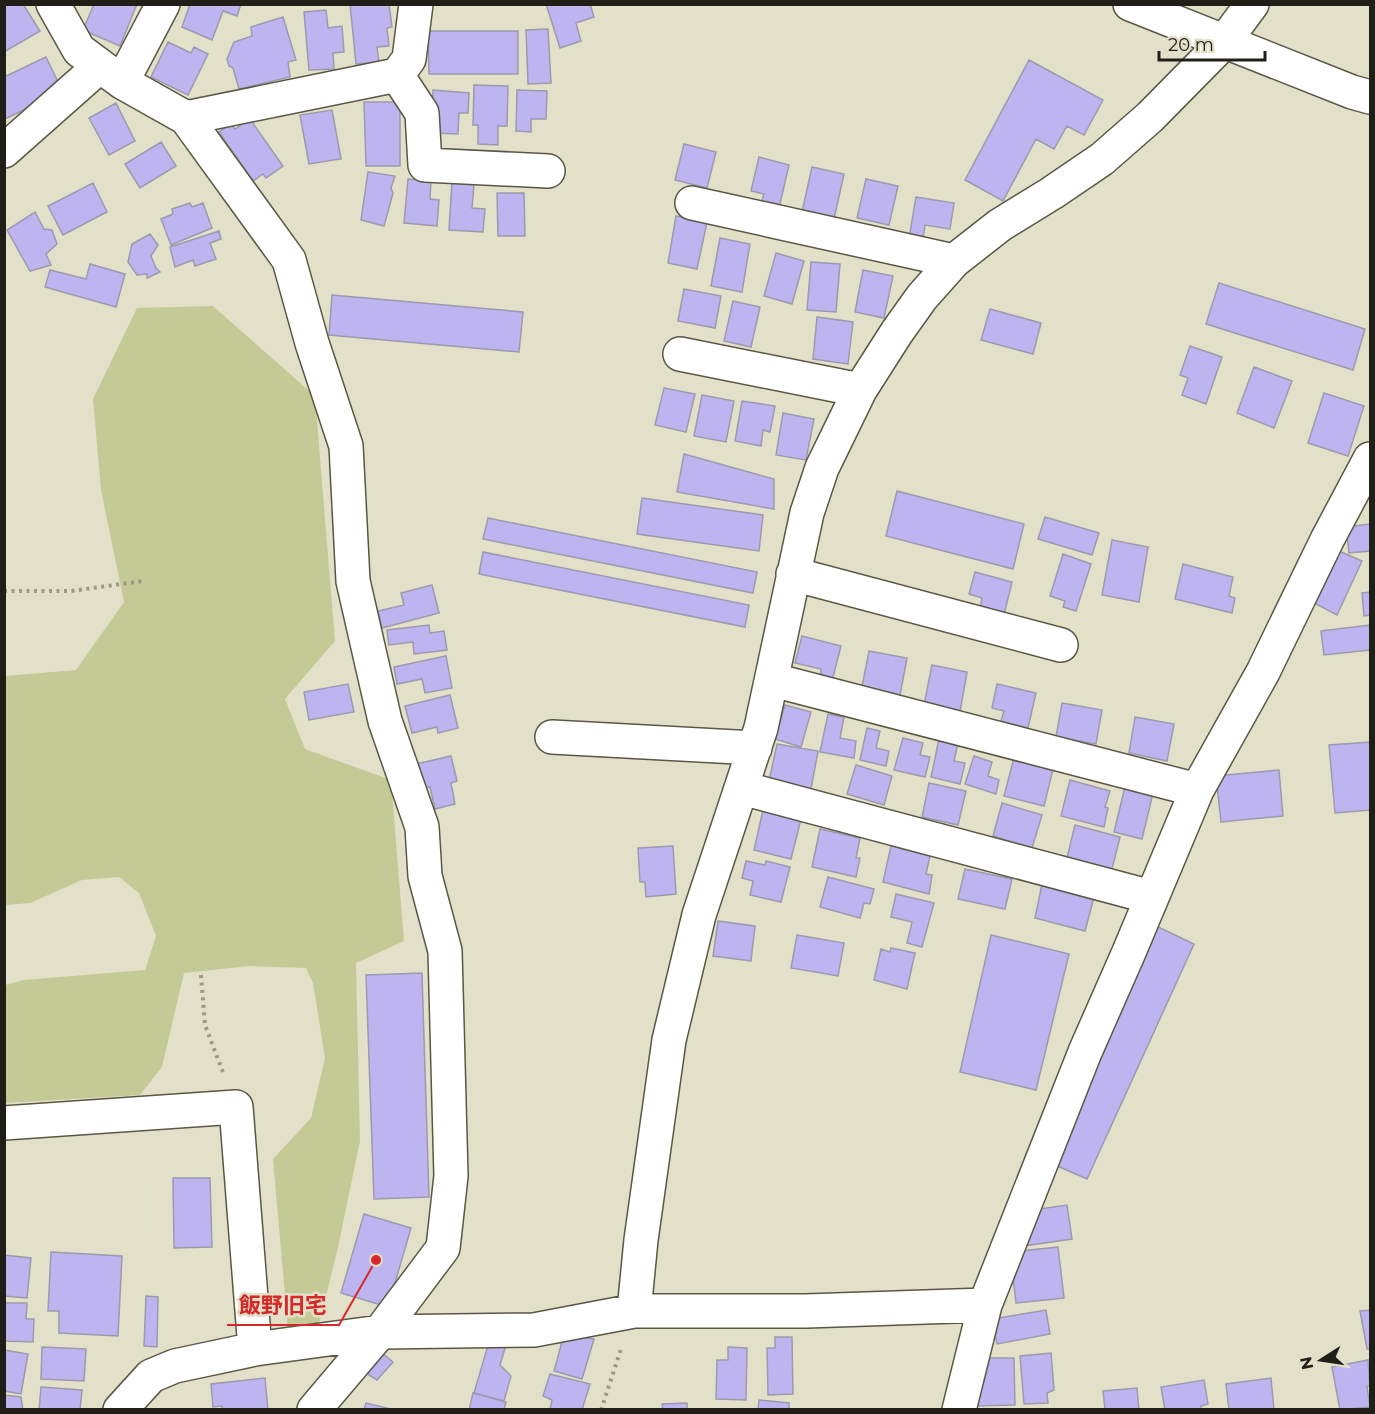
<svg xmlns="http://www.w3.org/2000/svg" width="1375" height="1414" font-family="Montserrat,'Noto Sans JP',sans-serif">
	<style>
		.green { fill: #c4ca96 }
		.building { fill: #beb4ef; stroke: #9c9aae; stroke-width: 1.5 }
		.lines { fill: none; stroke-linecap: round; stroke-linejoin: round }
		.minor-casing { stroke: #5a5744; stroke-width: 36 }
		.path { stroke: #9b9888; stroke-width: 4; stroke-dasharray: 3 4.5; stroke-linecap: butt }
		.minor { stroke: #fff; stroke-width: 33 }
		.leader { fill: none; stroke: #d62828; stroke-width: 2 }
		.callout-dot { fill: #d62828; stroke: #e3e0ca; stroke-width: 2 }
		.callout-label { font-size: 22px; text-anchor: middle; font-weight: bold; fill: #d62828; stroke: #e3e0ca; stroke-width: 5; stroke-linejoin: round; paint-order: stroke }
	</style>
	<rect width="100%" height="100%" fill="#e3e0ca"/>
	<!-- green -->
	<path class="green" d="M 213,306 L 315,396 L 335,641 L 285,699 L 305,749 L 391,780 L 404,941 L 356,963 L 360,1141 L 337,1252 L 318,1328 L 288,1330 L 273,1159 L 311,1118 L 325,1058 L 313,983 L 306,968 L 250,966 L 184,973 L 162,1067 L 140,1095 L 5,1103 L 5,985 L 24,980 L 145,970 L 156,936 L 139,893 L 119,877 L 82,880 L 30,903 L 5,905 L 5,676 L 76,670 L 124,602 L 101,490 L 93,399 L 137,308 Z"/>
	<!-- building -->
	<path class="building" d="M 4,4 L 23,4 L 40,31 L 4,52 Z
		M 94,4 L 137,4 L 120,46 L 83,30 Z
		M 190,4 L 241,4 L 237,16 L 223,11 L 212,40 L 182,27 Z
		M 350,4 L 389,4 L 392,27 L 387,28 L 389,46 L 377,47 L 379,62 L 356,64 Z
		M 546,4 L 590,4 L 594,17 L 576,23 L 581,41 L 560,48 Z
		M 326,10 L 328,28 L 342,26 L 344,52 L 333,53 L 334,69 L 309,70 L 304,12 Z
		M 283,17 L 296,60 L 288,62 L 290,77 L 239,89 L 233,68 L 229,66 L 227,59 L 234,42 L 252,36 L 251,27 Z
		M 548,29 L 551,83 L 528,84 L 526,30 Z
		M 428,31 L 518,31 L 518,74 L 429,74 Z
		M 168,42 L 191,53 L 194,47 L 208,54 L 188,95 L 151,77 Z
		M 46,57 L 58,82 L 48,98 L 5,119 L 4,77 Z
		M 1029,60 L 1103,100 L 1084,135 L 1067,126 L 1054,149 L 1036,139 L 1003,201 L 965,180 Z
		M 474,85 L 508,86 L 507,126 L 498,126 L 498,145 L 478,144 L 478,125 L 473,125 Z
		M 433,90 L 469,93 L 468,113 L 459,113 L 458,134 L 435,133 L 432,111 Z
		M 517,90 L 547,91 L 546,119 L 531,119 L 531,132 L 516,131 Z
		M 364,102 L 400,102 L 400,166 L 366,166 Z
		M 116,103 L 135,141 L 109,155 L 89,118 Z
		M 332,110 L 341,159 L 309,164 L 300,115 Z
		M 250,119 L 283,166 L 266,178 L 263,174 L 253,181 L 219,132 L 230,124 L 235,129 Z
		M 161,142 L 176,166 L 140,188 L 125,164 Z
		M 684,144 L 716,152 L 707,188 L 675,180 Z
		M 759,157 L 789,165 L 779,208 L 761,203 L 764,194 L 751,191 Z
		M 812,167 L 844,174 L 834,219 L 802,212 Z
		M 368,172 L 395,176 L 391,188 L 393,193 L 384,226 L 361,220 Z
		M 408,179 L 431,181 L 430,199 L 439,200 L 437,226 L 404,223 Z
		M 866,179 L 898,186 L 889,225 L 857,218 Z
		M 452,182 L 474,184 L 472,208 L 485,209 L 483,232 L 449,230 Z
		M 93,183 L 107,212 L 63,235 L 48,206 Z
		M 497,193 L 524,193 L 525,236 L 498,236 Z
		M 916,197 L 954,203 L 950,229 L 925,225 L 923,240 L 909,238 Z
		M 190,203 L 192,207 L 203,203 L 212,228 L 171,245 L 161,219 L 173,214 L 172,209 Z
		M 35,212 L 44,229 L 52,230 L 57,244 L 46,254 L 51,265 L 30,271 L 7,230 Z
		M 676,216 L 707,222 L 697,269 L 668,263 Z
		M 219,231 L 221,239 L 210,243 L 216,259 L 195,266 L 193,260 L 175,267 L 170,247 Z
		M 150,234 L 158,245 L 151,256 L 156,268 L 160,272 L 147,278 L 147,274 L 137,275 L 128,262 L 132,244 Z
		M 720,238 L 750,244 L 742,292 L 711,286 Z
		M 776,253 L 804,261 L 792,304 L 764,296 Z
		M 811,262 L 840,264 L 836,312 L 807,310 Z
		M 90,264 L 125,274 L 116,307 L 45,287 L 50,270 L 86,279 Z
		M 863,270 L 893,276 L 884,318 L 855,312 Z
		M 1219,283 L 1365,329 L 1353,370 L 1206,324 Z
		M 684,289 L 721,296 L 715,328 L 678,321 Z
		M 332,295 L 523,312 L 519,352 L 329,335 Z
		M 733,301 L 760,307 L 751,347 L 724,341 Z
		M 990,309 L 1041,323 L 1033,354 L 981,340 Z
		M 817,317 L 853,322 L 848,364 L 813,359 Z
		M 1190,346 L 1222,357 L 1206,404 L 1182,395 L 1188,378 L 1180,375 Z
		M 1254,367 L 1292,381 L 1274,428 L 1237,413 Z
		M 664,388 L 695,394 L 686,432 L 655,425 Z
		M 1324,393 L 1364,406 L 1348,456 L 1308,443 Z
		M 702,395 L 734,401 L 726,442 L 694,436 Z
		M 742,401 L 775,406 L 770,432 L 763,430 L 761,446 L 735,441 Z
		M 783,413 L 814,419 L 806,460 L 776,455 Z
		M 684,454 L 774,479 L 774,509 L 677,492 Z
		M 897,491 L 1024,524 L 1013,569 L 886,536 Z
		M 642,498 L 763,515 L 759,551 L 637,534 Z
		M 1045,517 L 1099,533 L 1092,555 L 1038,539 Z
		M 488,518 L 757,572 L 753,593 L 483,539 Z
		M 1370,524 L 1370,551 L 1349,553 L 1346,527 Z
		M 1112,540 L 1148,547 L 1139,602 L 1102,595 Z
		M 1339,551 L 1362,561 L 1337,615 L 1314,603 Z
		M 483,552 L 749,605 L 745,627 L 479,574 Z
		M 1063,554 L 1091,564 L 1076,611 L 1063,607 L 1065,601 L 1050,596 Z
		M 1183,564 L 1233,577 L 1229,596 L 1235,598 L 1232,613 L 1175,599 Z
		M 975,572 L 1012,582 L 1004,615 L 980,608 L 982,598 L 969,594 Z
		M 432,585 L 439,613 L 382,628 L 378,611 L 404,605 L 401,593 Z
		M 1370,592 L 1370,615 L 1364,616 L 1362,593 Z
		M 429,625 L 430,633 L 444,631 L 447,650 L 414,654 L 413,642 L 389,645 L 387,630 Z
		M 1370,625 L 1370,650 L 1324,655 L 1321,631 Z
		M 802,636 L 841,646 L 832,681 L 820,678 L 821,669 L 795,663 Z
		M 869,651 L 907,658 L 900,695 L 862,687 Z
		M 446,656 L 452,688 L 425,693 L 422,679 L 397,684 L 394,667 Z
		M 932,665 L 967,672 L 960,712 L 924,705 Z
		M 348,684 L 354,712 L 309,720 L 304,692 Z
		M 997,684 L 1036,693 L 1028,728 L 1001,721 L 1004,711 L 992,708 Z
		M 450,695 L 458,728 L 438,733 L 437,727 L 412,733 L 405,706 Z
		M 1062,703 L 1102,710 L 1096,744 L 1056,737 Z
		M 785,705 L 811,712 L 801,747 L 775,739 Z
		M 828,714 L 844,717 L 840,738 L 856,741 L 854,758 L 820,752 Z
		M 1135,717 L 1174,724 L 1167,761 L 1129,753 Z
		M 867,728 L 880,731 L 876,748 L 889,751 L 886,766 L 860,760 Z
		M 903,738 L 923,743 L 920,755 L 930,757 L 925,777 L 894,770 Z
		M 939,739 L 958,743 L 954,761 L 965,763 L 960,784 L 931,777 Z
		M 1370,742 L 1370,810 L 1335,813 L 1329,745 Z
		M 777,744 L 818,751 L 811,789 L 769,781 Z
		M 1015,754 L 1054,765 L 1044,806 L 1004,796 Z
		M 451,756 L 457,781 L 451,783 L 455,804 L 435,809 L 430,787 L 422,789 L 416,764 Z
		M 974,756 L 992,762 L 988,776 L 999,780 L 996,794 L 965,784 Z
		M 856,765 L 892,776 L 884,805 L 847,794 Z
		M 1279,770 L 1283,816 L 1221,822 L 1216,776 Z
		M 1070,780 L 1110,791 L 1105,807 L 1108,808 L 1104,827 L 1061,816 Z
		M 929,783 L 966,791 L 958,825 L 922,817 Z
		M 1125,787 L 1153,793 L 1142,839 L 1114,832 Z
		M 1002,803 L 1042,815 L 1032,848 L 993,836 Z
		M 763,810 L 801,819 L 791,859 L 754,850 Z
		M 1075,825 L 1120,837 L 1112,869 L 1067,858 Z
		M 820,829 L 860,838 L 856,858 L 860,858 L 856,877 L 812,867 Z
		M 673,846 L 676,894 L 646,897 L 645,882 L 640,882 L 638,848 Z
		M 891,846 L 930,856 L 926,874 L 932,875 L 929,894 L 883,882 Z
		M 746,861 L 765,865 L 766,861 L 790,867 L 781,902 L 750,895 L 753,881 L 742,878 Z
		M 965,869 L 1012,879 L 1005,909 L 958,899 Z
		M 828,877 L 874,889 L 870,904 L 864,903 L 860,918 L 820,907 Z
		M 1042,884 L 1094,897 L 1085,931 L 1035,918 Z
		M 896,894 L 934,903 L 922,947 L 907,943 L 912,922 L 891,917 Z
		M 718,921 L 755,926 L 751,961 L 713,956 Z
		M 1154,925 L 1194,944 L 1087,1179 L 1046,1161 Z
		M 797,935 L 844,943 L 838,976 L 791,968 Z
		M 991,935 L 1069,954 L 1036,1090 L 960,1072 Z
		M 891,948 L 915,953 L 907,989 L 874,980 L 881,949 L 890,952 Z
		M 422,973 L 429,1197 L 374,1199 L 366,975 Z
		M 173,1178 L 210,1178 L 212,1247 L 174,1248 Z
		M 1067,1205 L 1072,1239 L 1023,1246 L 1032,1210 Z
		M 364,1214 L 411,1228 L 388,1307 L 341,1293 Z
		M 1058,1247 L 1064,1298 L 1016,1303 L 1010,1252 Z
		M 51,1252 L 122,1256 L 118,1336 L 59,1333 L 59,1311 L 48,1311 Z
		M 4,1255 L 31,1258 L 27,1298 L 4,1296 Z
		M 146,1296 L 158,1297 L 157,1347 L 144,1346 Z
		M 4,1303 L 27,1303 L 26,1319 L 34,1319 L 33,1342 L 4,1341 Z
		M 1046,1310 L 1050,1334 L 997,1344 L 992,1319 Z
		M 1370,1310 L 1370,1349 L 1367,1349 L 1360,1311 Z
		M 564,1334 L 594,1339 L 582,1379 L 554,1371 Z
		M 775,1337 L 792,1337 L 793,1394 L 768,1395 L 767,1348 L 775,1348 Z
		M 489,1342 L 506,1345 L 500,1365 L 511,1376 L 504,1401 L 474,1393 Z
		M 42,1347 L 86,1349 L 84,1381 L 41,1379 Z
		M 728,1347 L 747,1348 L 746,1400 L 716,1399 L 717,1360 L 728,1360 Z
		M 4,1350 L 28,1354 L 21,1394 L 4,1391 Z
		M 382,1353 L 393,1362 L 377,1380 L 369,1375 L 367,1371 Z
		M 1051,1353 L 1054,1390 L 1047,1393 L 1048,1403 L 1024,1404 L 1020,1356 Z
		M 974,1358 L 1014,1358 L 1015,1405 L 975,1406 Z
		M 1368,1360 L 1370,1386 L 1367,1386 L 1370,1407 L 1340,1410 L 1332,1367 Z
		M 550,1374 L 590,1384 L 582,1410 L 550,1409 L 552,1400 L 543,1396 Z
		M 265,1378 L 268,1410 L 222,1410 L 222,1406 L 213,1407 L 211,1384 Z
		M 1271,1378 L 1274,1410 L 1229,1410 L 1226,1384 Z
		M 1204,1380 L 1208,1404 L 1201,1406 L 1201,1410 L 1165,1410 L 1161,1387 Z
		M 41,1387 L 82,1390 L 80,1410 L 39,1410 Z
		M 1137,1388 L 1139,1410 L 1105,1410 L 1103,1391 Z
		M 473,1393 L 506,1402 L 504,1410 L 469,1410 Z
		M 4,1395 L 21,1397 L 23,1410 L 4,1410 Z
		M 759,1400 L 789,1403 L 789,1410 L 758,1410 Z
		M 366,1403 L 395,1410 L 364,1410 Z
		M 687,1403 L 687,1410 L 663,1410 L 662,1404 Z"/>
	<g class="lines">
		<!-- minor casing -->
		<g class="minor-casing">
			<path id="minor" d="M 53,4 L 79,50 L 122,82 L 186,118 L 289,260 L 312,343 L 346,446 L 353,581 L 385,721 L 422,827 L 425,876 L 445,951 L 451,1176 L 443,1248 L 380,1332 L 314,1410
				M 1130,4 L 1352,92 L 1370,97
				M 397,75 L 422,113 L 425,165 L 548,171
				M 122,82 L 163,4
				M 186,118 L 397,75 L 409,59 L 416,4
				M 4,151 L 100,66
				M 692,203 L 954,261
				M 680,354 L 860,390
				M 793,574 L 1061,645
				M 773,680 L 1197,790
				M 552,737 L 755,748
				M 742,788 L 1151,897
				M 4,1123 L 236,1107 L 255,1349
				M 634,1311 L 641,1240 L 669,1040 L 699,915 L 761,728 L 807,513 L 822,468 L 860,390 L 897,332 L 922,297 L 954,261 L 1000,225 L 1052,193 L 1102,159 L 1150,117 L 1224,42 L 1252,4
				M 120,1410 L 151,1376 L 175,1366 L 255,1349 L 380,1332 L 534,1330 L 634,1311 L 806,1311 L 985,1305
				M 959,1410 L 985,1305 L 1085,1052 L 1129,952 L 1197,790 L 1263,672 L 1327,540 L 1370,459"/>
		</g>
		<!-- path -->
		<path class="path" d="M 4,591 L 71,591 L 143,581
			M 201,975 L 205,1025 L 224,1075
			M 601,1410 L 621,1349"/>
		<!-- minor -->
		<use href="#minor" class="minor"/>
	</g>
	<!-- callouts -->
	<path class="leader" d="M376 1260L339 1325H227"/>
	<circle class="callout-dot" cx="376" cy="1260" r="6"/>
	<g class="callout-label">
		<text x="283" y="1313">飯野旧宅</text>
	</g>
	<!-- border -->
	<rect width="1375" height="1414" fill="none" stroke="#201f17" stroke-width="12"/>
	<!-- north arrow -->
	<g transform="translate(1321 1360) rotate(258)" stroke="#e3e0ca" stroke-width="4.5" paint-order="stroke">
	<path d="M0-4.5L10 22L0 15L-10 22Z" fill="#201f17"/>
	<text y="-9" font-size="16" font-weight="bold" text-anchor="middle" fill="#201f17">N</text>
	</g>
	<!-- scale -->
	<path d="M1159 51v9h106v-9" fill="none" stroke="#201f17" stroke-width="3"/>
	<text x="1168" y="51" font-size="18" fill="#201f17" stroke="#e3e0ca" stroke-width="4.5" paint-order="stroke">20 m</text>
</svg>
